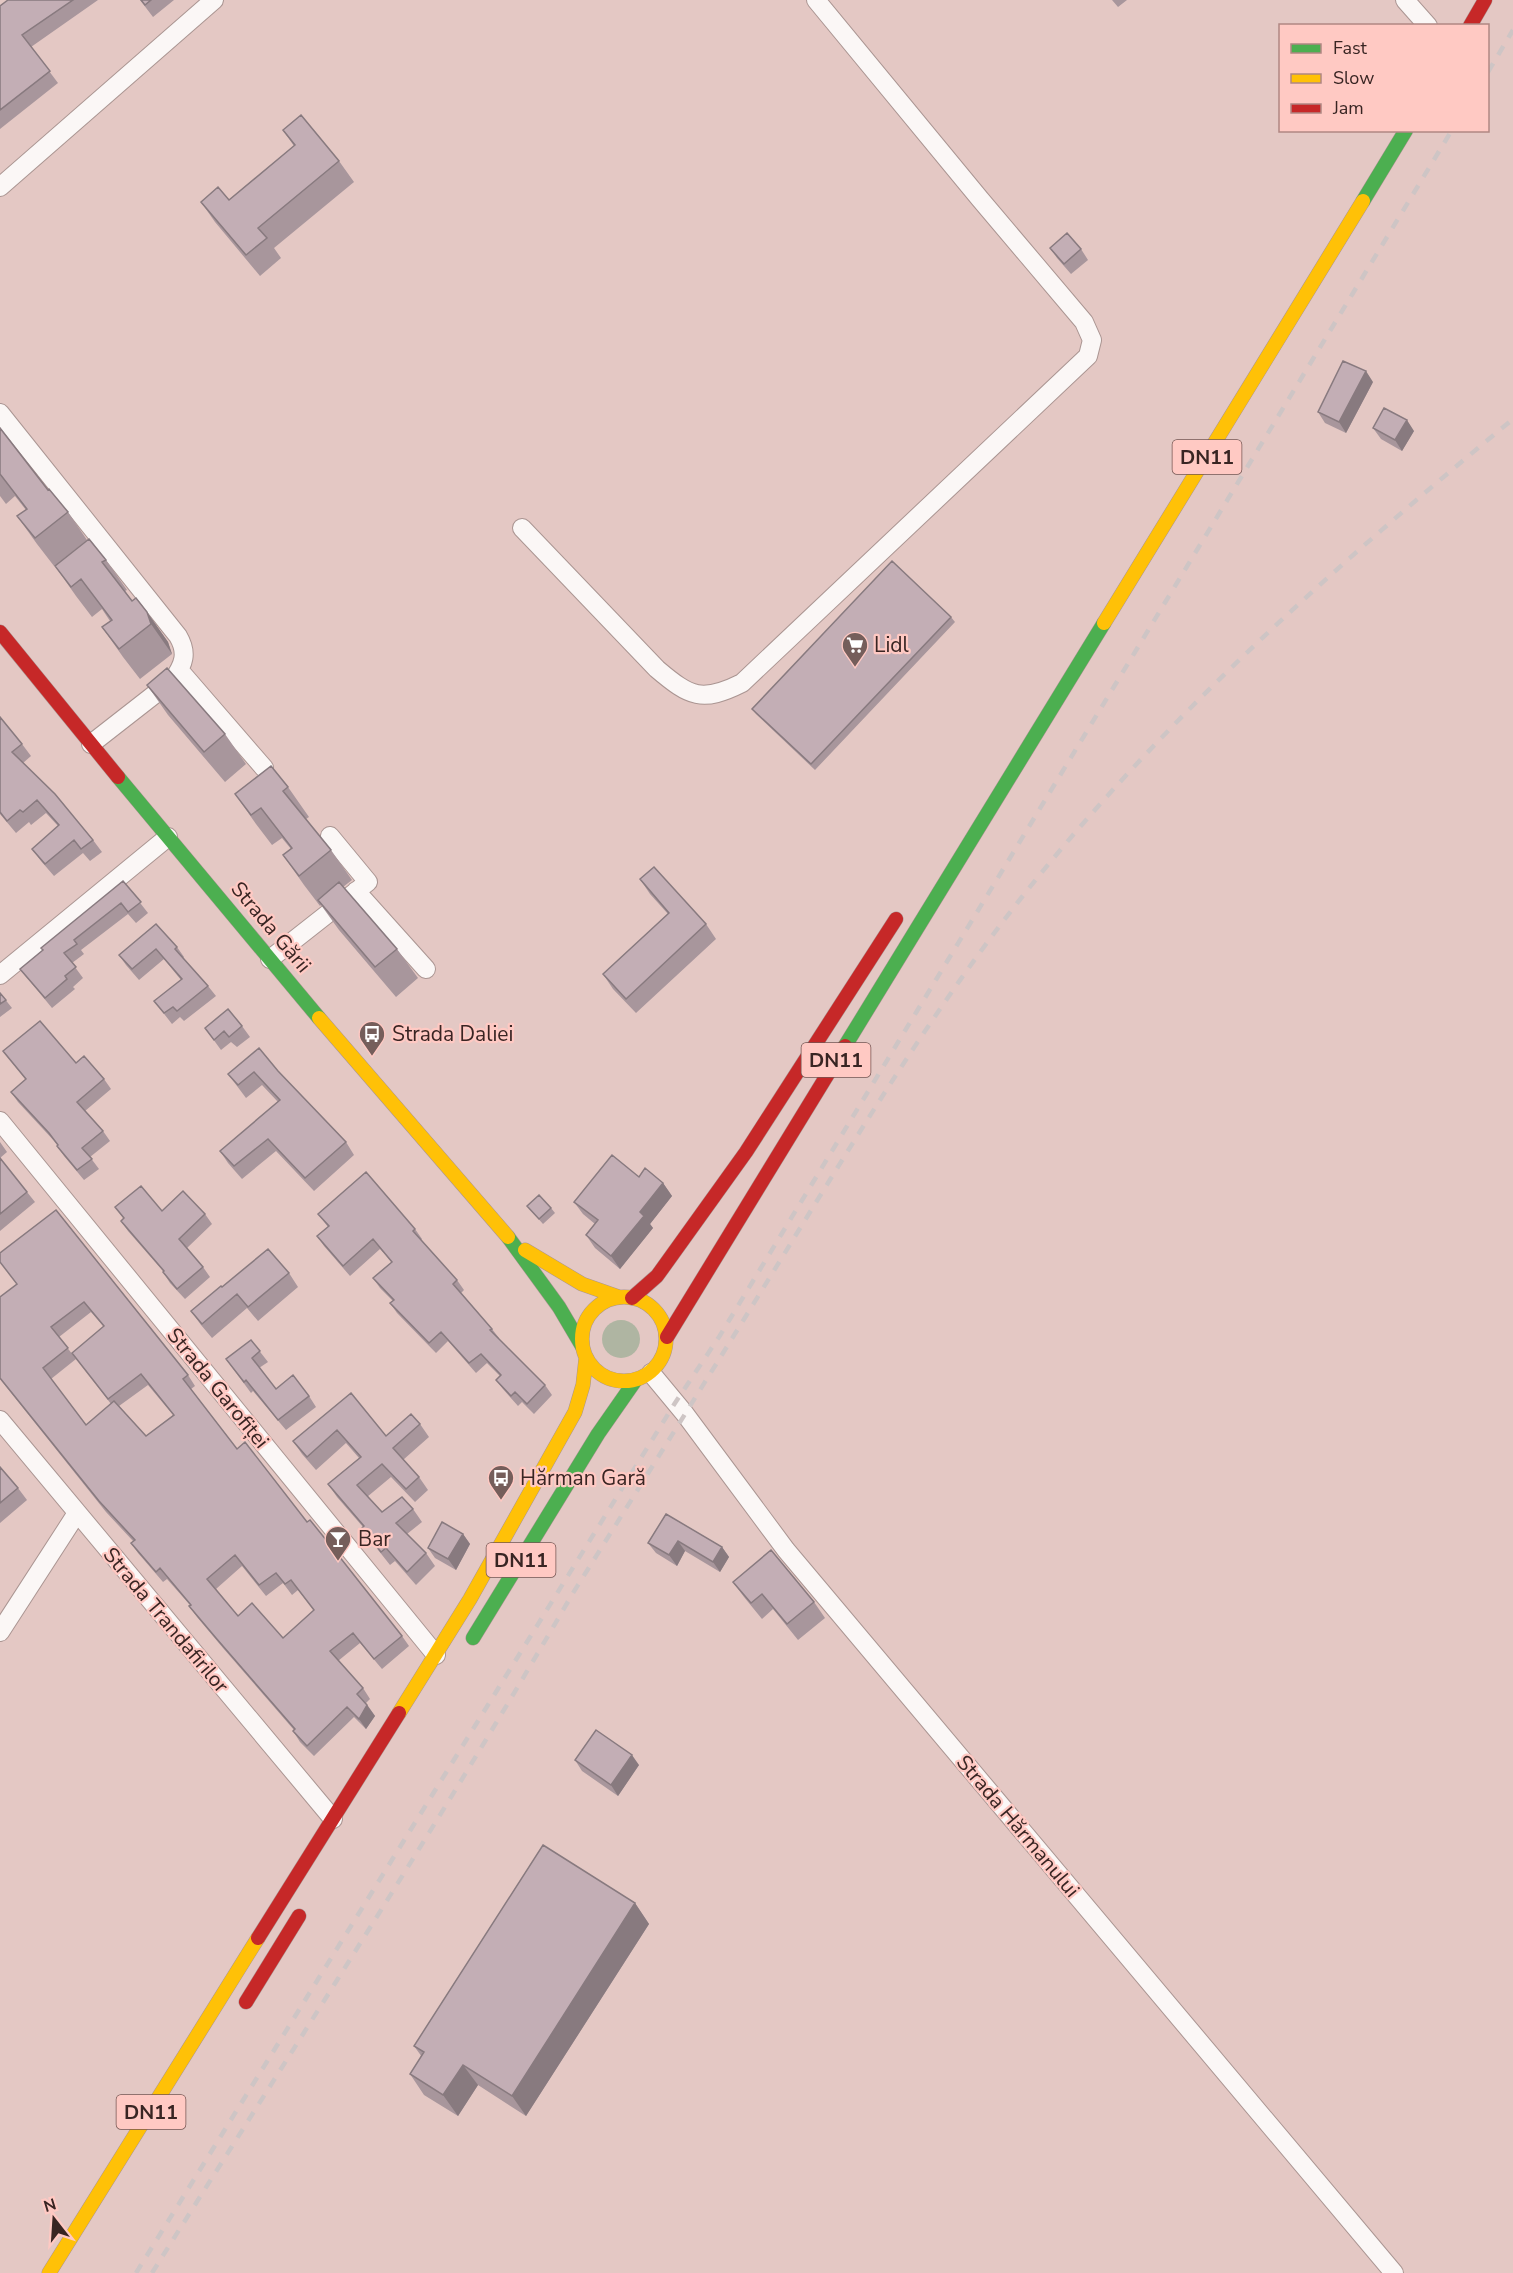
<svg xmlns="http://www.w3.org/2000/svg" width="1513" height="2273" font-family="'Nunito Sans',sans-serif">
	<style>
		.green { fill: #afb5a2 }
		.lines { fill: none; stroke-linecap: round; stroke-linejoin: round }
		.street-casing { stroke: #aa9592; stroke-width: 20 }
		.fast-casing { stroke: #aa9592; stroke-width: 15 }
		.slow-casing { stroke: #aa9592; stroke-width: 15 }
		.jam-casing { stroke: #aa9592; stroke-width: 15 }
		.street { stroke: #fbf7f6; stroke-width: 18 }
		.fast { stroke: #4caf50; stroke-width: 14 }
		.slow { stroke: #ffc107; stroke-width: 14 }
		.jam { stroke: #c62828; stroke-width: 14 }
		.rail { stroke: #cec5c5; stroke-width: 4.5; stroke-dasharray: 10 10; stroke-linecap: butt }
		.wall { fill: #a8969c; fill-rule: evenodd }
		.shaded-wall { fill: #887a7f }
		.building { fill: #c3aeb5; stroke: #887a7f; stroke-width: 1.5; fill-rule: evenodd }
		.labels { text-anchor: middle; stroke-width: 4.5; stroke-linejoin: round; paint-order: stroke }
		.shield { fill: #ffc9c3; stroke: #745653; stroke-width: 1.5 }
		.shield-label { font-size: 20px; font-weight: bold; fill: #392523 }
		.poi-label { font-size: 21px; fill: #392523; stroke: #ffc9c3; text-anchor: start }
		.street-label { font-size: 21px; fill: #392523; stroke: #ffc9c3 }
	</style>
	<rect width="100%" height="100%" fill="#e4c8c4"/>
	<!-- green -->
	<path class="green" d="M602 1339a19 19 0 1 1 38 0a19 19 0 1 1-38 0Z"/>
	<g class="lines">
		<!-- street casing -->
		<g class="street-casing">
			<path id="street" d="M 1405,0 L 1428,26
				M 0,187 L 214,0
				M 0,413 L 178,636 C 188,653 184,664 173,680 L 91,744
				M 522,528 L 657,669 C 690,697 702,703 742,683 L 1088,356 L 1092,340 L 1084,322 L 980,199 L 816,0
				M 180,671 L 264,768
				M 356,891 L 426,969
				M 270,959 L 368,882 L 330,836
				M 0,975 L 168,837
				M 0,1121 L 436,1655
				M 651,1373 L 685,1414 L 786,1550 L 1394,2273
				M 0,1420 L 333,1819
				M 0,1632 L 77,1513"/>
		</g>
		<!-- fast casing -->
		<g class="fast-casing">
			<path id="fast" d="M 1363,201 L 1406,130
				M 118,777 L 319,1018
				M 845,1046 L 1104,623
				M 508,1237 L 559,1307 L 582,1346
				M 473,1638 L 598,1434 L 635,1381"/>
		</g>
		<!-- slow casing -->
		<g class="slow-casing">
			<path id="slow" d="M 1104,623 L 1363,201
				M 319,1018 L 508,1237
				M 525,1250 L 582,1284 L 619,1297
				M582 1339a42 42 0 1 1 84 0a42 42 0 1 1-84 0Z
				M 399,1713 L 470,1599 L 575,1412 L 583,1385 L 586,1358
				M 49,2273 L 258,1938"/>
		</g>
		<!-- jam casing -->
		<g class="jam-casing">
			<path id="jam" d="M 1470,26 L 1485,0
				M 0,632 L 118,777
				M 632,1298 L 657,1276 L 746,1152 L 896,919
				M 667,1337 L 845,1046
				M 258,1938 L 399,1713
				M 246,2002 L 299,1916"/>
		</g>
		<!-- street -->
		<use href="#street" class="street"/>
		<!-- fast -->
		<use href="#fast" class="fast"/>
		<!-- slow -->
		<use href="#slow" class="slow"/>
		<!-- jam -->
		<use href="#jam" class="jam"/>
		<!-- rail -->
		<path class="rail" d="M 1488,72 L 1513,30
			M 136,2273 L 675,1403 L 719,1337 L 1452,130
			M 152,2273 C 294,2047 439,1824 573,1593 C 647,1475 721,1357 794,1238 C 865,1123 935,1008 1018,902 C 1161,720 1335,566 1513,419"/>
	</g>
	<!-- wall -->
	<path class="wall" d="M 8,0 L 98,0 L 31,47 L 58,83 L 0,129 L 0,6 Z
		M 140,0 L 174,0 L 153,17 Z
		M 1112,0 L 1127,0 L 1118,7 Z
		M 283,130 L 339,161 L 354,182 L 274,248 L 281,258 L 260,276 L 215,222 L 201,202 L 229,200 L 294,146 Z
		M 1050,248 L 1081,249 L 1088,260 L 1071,274 L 1057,258 Z
		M 1373,382 L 1346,433 L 1325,423 L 1318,412 Z
		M 0,428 L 48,490 L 68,512 L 87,540 L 54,566 L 37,544 L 17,516 L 26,510 L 15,496 L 6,504 L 0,496 Z
		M 1373,428 L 1414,431 L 1402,451 L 1381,439 Z
		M 106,560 L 127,590 L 125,591 L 132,601 L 147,612 L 168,642 L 172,654 L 140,679 L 123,657 L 102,627 L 110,621 L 102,609 L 92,617 L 76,596 L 55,566 Z
		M 951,617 L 955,622 L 815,770 L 756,714 L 752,709 Z
		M 147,685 L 225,734 L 246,764 L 225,782 L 168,715 Z
		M 0,717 L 22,744 L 31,756 L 23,763 L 93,840 L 102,852 L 90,861 L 83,853 L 54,876 L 41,861 L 32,849 L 58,826 L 46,813 L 31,825 L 29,822 L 16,833 L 0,814 Z
		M 288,787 L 309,817 L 306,819 L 331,850 L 352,880 L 343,887 L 397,949 L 418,978 L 396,997 L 339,930 L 321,905 L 320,906 L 304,885 L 283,855 L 291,849 L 282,838 L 272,845 L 256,824 L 235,794 Z
		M 640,879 L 706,924 L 716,939 L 636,1013 L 613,989 L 603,974 L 668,914 L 650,894 Z
		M 123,881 L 148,913 L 136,923 L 128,914 L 81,950 L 84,954 L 72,963 L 83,978 L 73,987 L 75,989 L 52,1008 L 28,979 L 20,969 L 43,950 Z
		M 156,924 L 177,947 L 184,957 L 183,958 L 208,986 L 216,996 L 184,1021 L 180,1017 L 172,1024 L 154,1001 L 181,980 L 164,959 L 139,980 L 126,965 L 119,955 Z
		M 0,993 L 12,1008 L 0,1017 Z
		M 242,1026 L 250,1037 L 237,1047 L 231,1042 L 221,1050 L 205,1028 Z
		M 3,1051 L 76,1063 L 104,1079 L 111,1089 L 85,1111 L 103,1131 L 110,1141 L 90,1157 L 99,1169 L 84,1180 L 64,1156 L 57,1146 L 58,1145 L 56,1143 L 18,1102 L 11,1092 L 26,1080 Z
		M 278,1071 L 346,1142 L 354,1155 L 314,1191 L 276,1151 L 242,1179 L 228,1163 L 220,1151 L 278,1102 L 262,1085 L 246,1098 L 228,1074 Z
		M 0,1142 L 7,1152 L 0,1158 L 27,1192 L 35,1202 L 0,1231 Z
		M 639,1177 L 663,1183 L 672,1196 L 650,1224 L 653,1228 L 620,1269 L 595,1248 L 586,1235 L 595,1224 L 583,1214 L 574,1202 Z
		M 527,1206 L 551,1208 L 555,1213 L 543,1224 Z
		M 115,1207 L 205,1214 L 212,1224 L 187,1248 L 203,1267 L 210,1277 L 185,1299 L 170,1283 L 163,1272 L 163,1271 L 128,1231 L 121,1221 L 124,1219 Z
		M 56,1210 L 188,1375 L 195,1386 L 191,1389 L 237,1449 L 307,1522 L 402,1636 L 409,1646 L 382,1669 L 360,1643 L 338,1661 L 363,1688 L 370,1699 L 366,1703 L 375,1716 L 366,1729 L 354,1717 L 314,1756 L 300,1742 L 293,1731 L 294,1730 L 223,1648 L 197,1617 L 189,1606 L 190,1605 L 167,1579 L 163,1582 L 138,1553 L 131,1543 L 133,1541 L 106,1512 L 0,1379 L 0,1297 L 16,1285 ZM 91,1312 L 104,1327 L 72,1353 L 111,1404 L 86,1425 L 51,1379 L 76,1359 L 59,1337 ZM 148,1385 L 173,1415 L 146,1436 L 119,1406 ZM 242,1566 L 266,1596 L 283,1583 L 292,1595 L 298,1590 L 314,1610 L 283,1638 L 238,1616 L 216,1589 Z
		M 318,1214 L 415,1229 L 422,1239 L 421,1240 L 457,1280 L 464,1290 L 461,1293 L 492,1329 L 499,1338 L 499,1339 L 545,1385 L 552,1395 L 534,1414 L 522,1402 L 518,1406 L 503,1389 L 496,1380 L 500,1376 L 487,1363 L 476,1373 L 448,1341 L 436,1353 L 397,1313 L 390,1303 L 393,1301 L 380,1288 L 373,1278 L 392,1262 L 380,1249 L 350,1276 L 324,1246 L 317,1236 L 328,1227 Z
		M 289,1273 L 298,1287 L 258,1321 L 247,1308 L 212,1338 L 201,1325 L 191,1311 L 222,1287 Z
		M 251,1340 L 268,1362 L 259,1368 L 276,1389 L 309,1396 L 316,1407 L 286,1430 L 253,1391 L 251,1393 L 226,1359 Z
		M 351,1393 L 386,1436 L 420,1424 L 429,1437 L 403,1460 L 419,1477 L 428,1490 L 415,1502 L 391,1477 L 367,1497 L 382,1512 L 413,1509 L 422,1522 L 407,1534 L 426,1553 L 435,1566 L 416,1585 L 395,1561 L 390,1565 L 371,1541 L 362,1528 L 363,1527 L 337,1497 L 328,1484 L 359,1458 L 346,1443 L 316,1470 L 302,1454 L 293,1441 Z
		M 0,1467 L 18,1488 L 27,1500 L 0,1523 Z
		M 666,1514 L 722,1547 L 729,1557 L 720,1572 L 685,1551 L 677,1566 L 656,1553 L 648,1543 Z
		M 463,1534 L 470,1544 L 456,1570 L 435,1558 L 428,1548 Z
		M 733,1582 L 814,1602 L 825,1618 L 798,1640 L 773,1609 L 762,1619 L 744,1597 Z
		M 575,1760 L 639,1765 L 618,1796 L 582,1771 Z
		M 635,1903 L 649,1924 L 526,2116 L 478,2085 L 458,2116 L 424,2095 L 410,2074 L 422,2057 L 414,2046 Z"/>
	<!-- shaded-wall -->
	<path class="shaded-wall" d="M 1366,371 L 1373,382 L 1346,433 L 1339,422 Z
		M 1407,420 L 1414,431 L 1402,451 L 1395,440 Z
		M 147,612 L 168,642 L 172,654 L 151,624 Z
		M 663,1183 L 672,1196 L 650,1224 L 653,1228 L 620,1269 L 611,1256 L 640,1212 Z
		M 463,1534 L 470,1544 L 456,1570 L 448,1559 Z
		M 678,1541 L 685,1551 L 677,1566 L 669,1555 Z
		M 722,1547 L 729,1557 L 720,1572 L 713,1562 Z
		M 367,1705 L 375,1716 L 366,1729 L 359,1719 Z
		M 632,1755 L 639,1765 L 618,1796 L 611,1785 Z
		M 635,1903 L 649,1924 L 526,2116 L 512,2096 Z
		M 463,2065 L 478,2085 L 458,2116 L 443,2095 Z"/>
	<!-- building -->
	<path class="building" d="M 8,0 L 73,0 L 22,35 L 50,71 L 0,110 L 0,6 Z
		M 141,0 L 151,0 L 145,5 Z
		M 301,115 L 339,161 L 258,228 L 267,238 L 246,255 L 201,202 L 218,187 L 229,200 L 295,145 L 283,130 Z
		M 1067,233 L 1081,249 L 1064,264 L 1050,248 Z
		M 1343,361 L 1366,371 L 1339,422 L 1318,412 Z
		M 1384,408 L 1407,420 L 1395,440 L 1373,428 Z
		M 0,428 L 48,490 L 49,489 L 68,512 L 35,538 L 17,516 L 27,509 L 0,474 Z
		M 89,539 L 106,560 L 102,562 L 132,601 L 136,598 L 147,612 L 151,624 L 119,649 L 102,627 L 112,620 L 81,579 L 71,587 L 55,566 Z
		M 892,561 L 951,617 L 811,764 L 752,709 Z
		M 167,668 L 225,734 L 204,752 L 147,685 Z
		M 0,717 L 22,744 L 12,752 L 55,794 L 93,840 L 81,849 L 74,840 L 45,864 L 32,849 L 59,825 L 37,800 L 23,812 L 20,810 L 7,821 L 0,812 Z
		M 271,766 L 288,787 L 283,791 L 331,850 L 299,876 L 283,855 L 292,848 L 261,808 L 251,815 L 235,794 Z
		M 654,867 L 706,924 L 626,999 L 603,974 L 669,913 L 640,879 Z
		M 123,881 L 141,902 L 128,912 L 121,903 L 74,940 L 77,944 L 64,953 L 76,967 L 65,976 L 67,979 L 45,998 L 20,969 L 43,950 L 41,948 L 63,930 Z
		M 339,882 L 397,949 L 375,967 L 318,900 Z
		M 156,924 L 177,947 L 175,949 L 208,986 L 177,1011 L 173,1007 L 164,1013 L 154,1001 L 182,979 L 156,949 L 132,969 L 119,955 Z
		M 0,993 L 6,1000 L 0,1004 Z
		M 228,1009 L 242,1026 L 229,1037 L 224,1031 L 214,1040 L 205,1028 Z
		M 40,1021 L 76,1063 L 84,1056 L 104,1079 L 77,1102 L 103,1131 L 82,1148 L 92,1159 L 77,1170 L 57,1146 L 58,1145 L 49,1133 L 11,1092 L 26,1079 L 3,1051 Z
		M 259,1048 L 278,1071 L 346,1142 L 305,1178 L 268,1139 L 234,1166 L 220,1151 L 280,1100 L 254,1072 L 238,1085 L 228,1074 Z
		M 612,1155 L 639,1177 L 645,1168 L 663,1183 L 640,1212 L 644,1216 L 611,1256 L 586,1235 L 598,1220 L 574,1202 Z
		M 0,1158 L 27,1192 L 0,1214 Z
		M 366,1172 L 415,1229 L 413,1231 L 457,1280 L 453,1284 L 492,1329 L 490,1330 L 545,1385 L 527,1404 L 515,1392 L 511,1396 L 496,1380 L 501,1375 L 481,1354 L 469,1363 L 441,1332 L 429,1343 L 390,1303 L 394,1300 L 373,1278 L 392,1262 L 373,1239 L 343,1266 L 317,1236 L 329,1226 L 318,1214 Z
		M 141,1186 L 162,1211 L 183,1191 L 205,1214 L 179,1239 L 203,1267 L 177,1289 L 163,1272 L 164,1271 L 121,1221 L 124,1218 L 115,1207 Z
		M 539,1195 L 551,1208 L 539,1219 L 527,1206 Z
		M 56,1210 L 188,1375 L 183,1379 L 237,1449 L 245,1442 L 307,1522 L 310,1520 L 331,1546 L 402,1636 L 374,1659 L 353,1633 L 330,1651 L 363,1688 L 357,1694 L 367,1705 L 359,1719 L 347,1707 L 307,1746 L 293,1731 L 295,1729 L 216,1638 L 189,1606 L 191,1605 L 160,1568 L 156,1572 L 131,1543 L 135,1540 L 99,1501 L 0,1378 L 0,1297 L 17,1284 L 0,1262 L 0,1253 ZM 84,1302 L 104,1326 L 72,1353 L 108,1399 L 141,1374 L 174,1415 L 146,1436 L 114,1401 L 86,1425 L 43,1368 L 68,1348 L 51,1327 ZM 235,1555 L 259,1585 L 276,1573 L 285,1584 L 291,1580 L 314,1610 L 283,1638 L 252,1603 L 238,1616 L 207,1579 Z
		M 268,1249 L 289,1273 L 248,1307 L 237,1294 L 202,1324 L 191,1311 L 221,1286 L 222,1287 Z
		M 251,1340 L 260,1351 L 252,1358 L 276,1389 L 293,1375 L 309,1396 L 278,1420 L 246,1380 L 244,1382 L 226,1359 Z
		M 351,1393 L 386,1436 L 411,1414 L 420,1424 L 393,1448 L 419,1477 L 406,1489 L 382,1464 L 357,1485 L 382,1512 L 402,1497 L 413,1509 L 396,1523 L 426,1553 L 407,1572 L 386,1548 L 381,1552 L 362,1528 L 364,1526 L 328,1484 L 361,1457 L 337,1430 L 307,1457 L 293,1441 Z
		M 0,1467 L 18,1488 L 0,1503 Z
		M 666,1514 L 722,1547 L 713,1562 L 678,1541 L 669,1555 L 648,1543 Z
		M 442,1522 L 463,1534 L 448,1559 L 428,1548 Z
		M 771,1550 L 814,1602 L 787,1624 L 762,1594 L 751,1603 L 733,1582 Z
		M 596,1730 L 632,1755 L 611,1785 L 575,1760 Z
		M 543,1845 L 635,1903 L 512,2096 L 463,2065 L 443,2095 L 410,2074 L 424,2052 L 414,2046 Z"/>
	<!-- icons -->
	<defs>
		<g id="supermarket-pin" transform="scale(1.35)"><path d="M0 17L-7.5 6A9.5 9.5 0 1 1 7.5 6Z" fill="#755e5b" stroke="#ffc9c3"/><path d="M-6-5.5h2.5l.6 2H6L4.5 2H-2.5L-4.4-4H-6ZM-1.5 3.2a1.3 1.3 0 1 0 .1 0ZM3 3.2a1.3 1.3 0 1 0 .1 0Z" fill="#fff"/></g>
		<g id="bus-pin" transform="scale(1.35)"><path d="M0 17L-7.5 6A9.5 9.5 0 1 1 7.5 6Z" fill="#755e5b" stroke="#ffc9c3"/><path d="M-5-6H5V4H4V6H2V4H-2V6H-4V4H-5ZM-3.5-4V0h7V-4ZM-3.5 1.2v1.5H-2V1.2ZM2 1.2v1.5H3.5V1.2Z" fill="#fff"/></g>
		<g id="bar-pin" transform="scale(1.35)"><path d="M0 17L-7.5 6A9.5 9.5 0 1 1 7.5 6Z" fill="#755e5b" stroke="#ffc9c3"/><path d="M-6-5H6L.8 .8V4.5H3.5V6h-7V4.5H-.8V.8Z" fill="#fff"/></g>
	</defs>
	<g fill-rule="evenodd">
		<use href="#supermarket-pin" x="855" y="645"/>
		<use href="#bus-pin" x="372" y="1034"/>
		<use href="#bus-pin" x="501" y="1478"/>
		<use href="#bar-pin" x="338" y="1539"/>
	</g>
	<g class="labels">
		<!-- shield labels -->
		<g class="shield">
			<rect x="1172.5" y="440" width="69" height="34" rx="4.5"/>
			<rect x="801.5" y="1043" width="69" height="34" rx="4.5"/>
			<rect x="486.5" y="1543" width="69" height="34" rx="4.5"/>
			<rect x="116.5" y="2095" width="69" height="34" rx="4.5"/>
		</g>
		<g class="shield-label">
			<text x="1207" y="464">DN11</text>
			<text x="836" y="1067">DN11</text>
			<text x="521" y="1567">DN11</text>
			<text x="151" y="2119">DN11</text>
		</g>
		<!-- poi labels -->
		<g class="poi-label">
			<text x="874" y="652">Lidl</text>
			<text x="392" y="1041">Strada Daliei</text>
			<text x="520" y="1485">Hărman Gară</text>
			<text x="358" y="1546">Bar</text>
		</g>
		<!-- street labels -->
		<g class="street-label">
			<text transform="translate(271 927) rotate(50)" y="7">Strada Gării</text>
			<text transform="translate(218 1388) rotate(51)" y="7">Strada Garofiței</text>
			<text transform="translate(166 1620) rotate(50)" y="7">Strada Trandafirilor</text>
			<text transform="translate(1018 1826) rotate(50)" y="7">Strada Hărmanului</text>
		</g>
	</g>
	<!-- legend -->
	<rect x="1279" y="24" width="210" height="108" fill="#ffc9c3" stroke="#b08783" stroke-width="1.5"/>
	<rect x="1291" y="44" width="30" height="9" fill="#4caf50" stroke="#b08783" stroke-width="1.5"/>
	<text x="1333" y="54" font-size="18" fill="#392523">Fast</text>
	<rect x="1291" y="74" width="30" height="9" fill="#ffc107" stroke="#b08783" stroke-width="1.5"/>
	<text x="1333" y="84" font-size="18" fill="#392523">Slow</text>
	<rect x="1291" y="104" width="30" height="9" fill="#c62828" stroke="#b08783" stroke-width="1.5"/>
	<text x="1333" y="114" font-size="18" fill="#392523">Jam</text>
	<!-- north arrow -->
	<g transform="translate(54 2219) rotate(343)" stroke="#ffc9c3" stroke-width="4.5" paint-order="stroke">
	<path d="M0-4.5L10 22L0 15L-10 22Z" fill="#392523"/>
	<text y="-9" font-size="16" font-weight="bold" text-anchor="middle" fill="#392523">N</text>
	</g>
</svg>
